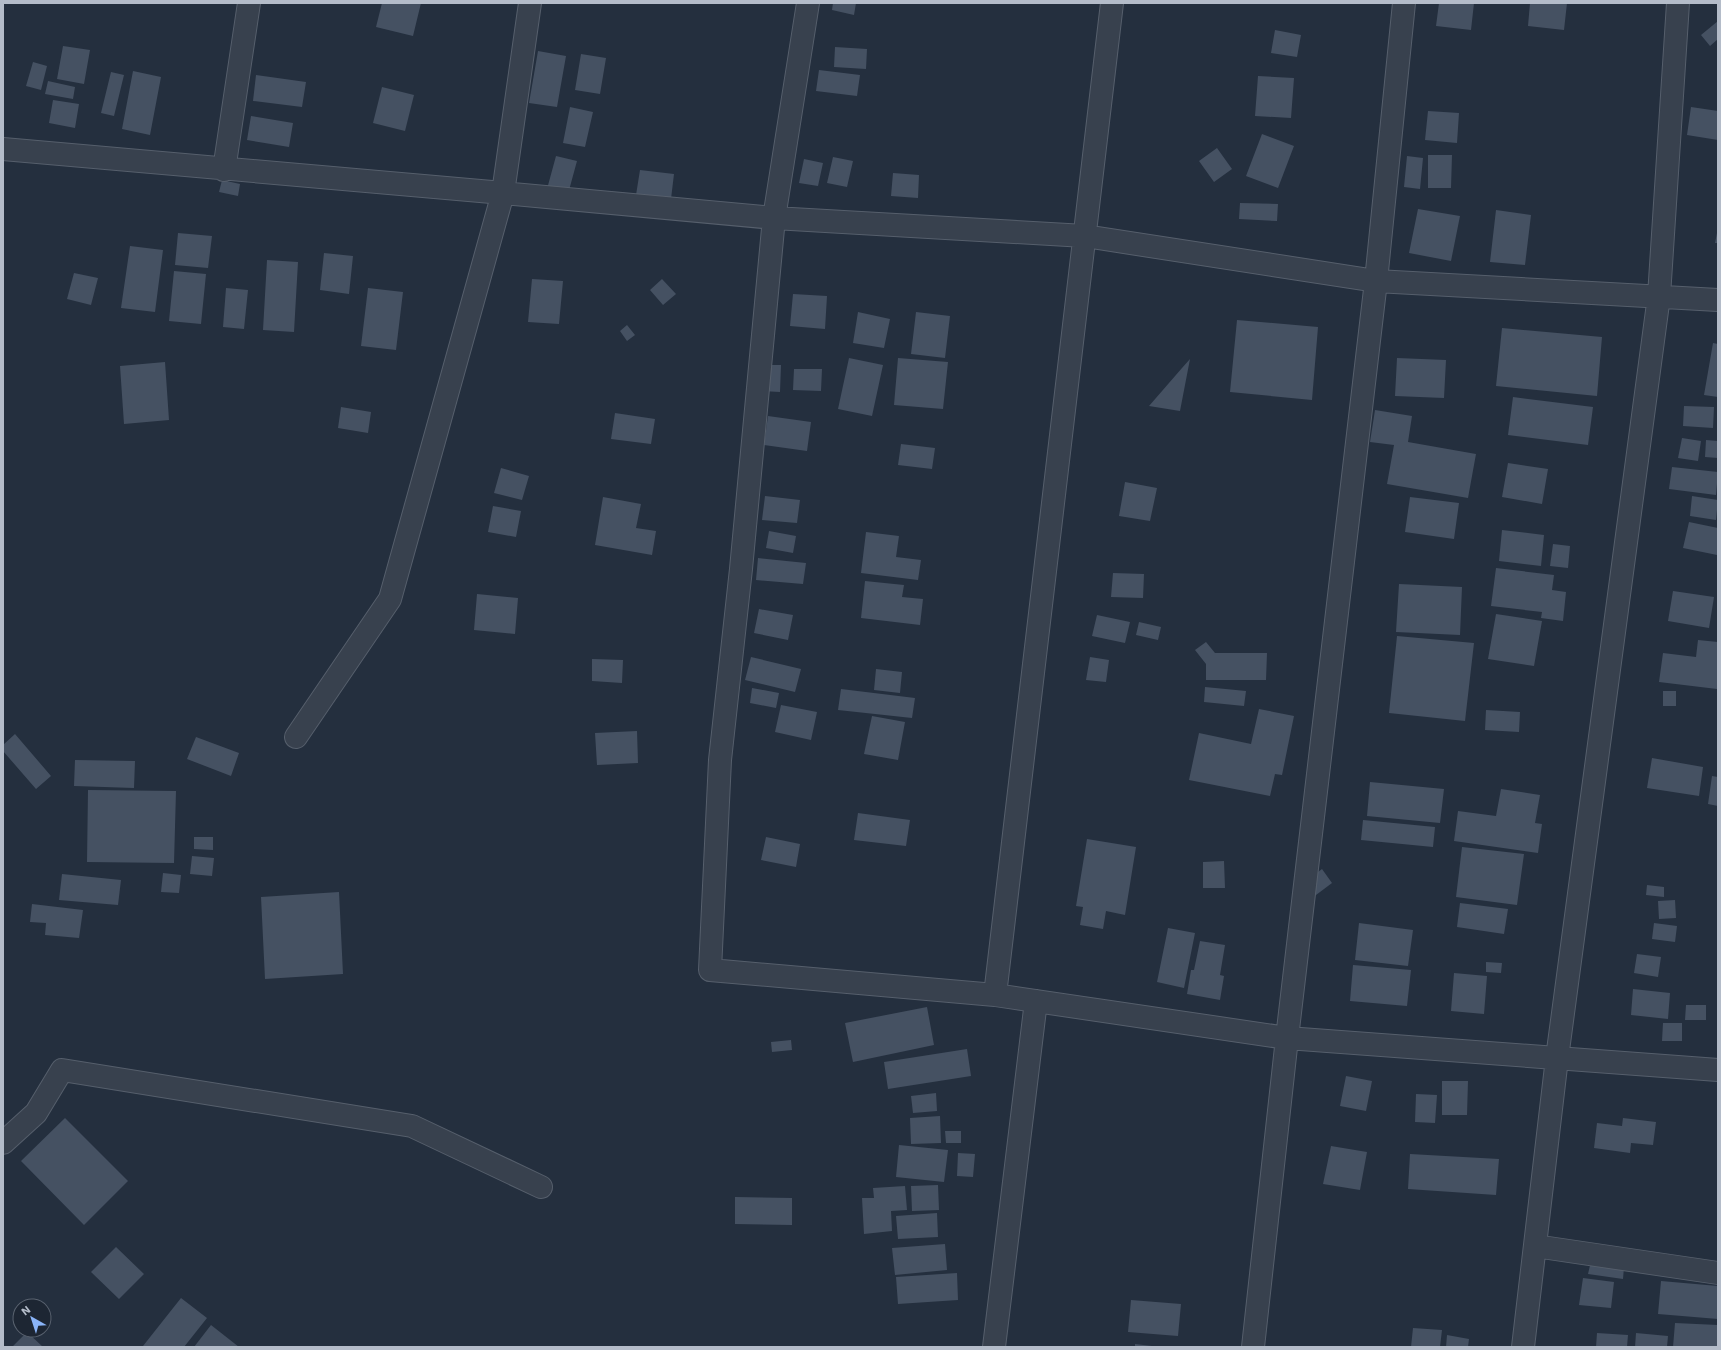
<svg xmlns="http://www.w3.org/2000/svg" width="1721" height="1350" font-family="'Work Sans',sans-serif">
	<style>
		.building { fill: #455162 }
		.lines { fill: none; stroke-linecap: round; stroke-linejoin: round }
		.minor-casing { stroke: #565f6c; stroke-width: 24 }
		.minor { stroke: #38414e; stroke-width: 22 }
	</style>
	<rect width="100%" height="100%" fill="#242f3e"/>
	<!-- building -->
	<path class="building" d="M 382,3 L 421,3 L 413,36 L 376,27 Z
		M 833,3 L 856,3 L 854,15 L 832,10 Z
		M 1439,3 L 1474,3 L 1471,30 L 1436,26 Z
		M 1530,3 L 1567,3 L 1564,30 L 1528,26 Z
		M 1718,21 L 1718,39 L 1710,46 L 1701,35 Z
		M 1275,30 L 1301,35 L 1297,57 L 1271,53 Z
		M 63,46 L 90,50 L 84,84 L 57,79 Z
		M 835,47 L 867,49 L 866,69 L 834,67 Z
		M 538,51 L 566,56 L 557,107 L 529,103 Z
		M 581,54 L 606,58 L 600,94 L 575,90 Z
		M 33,62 L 47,66 L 41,90 L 26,86 Z
		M 819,70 L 860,75 L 857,96 L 816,91 Z
		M 133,71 L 161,77 L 150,135 L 122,129 Z
		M 111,72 L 124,75 L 114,116 L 101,113 Z
		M 256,75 L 306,82 L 302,107 L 253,101 Z
		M 1258,76 L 1294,78 L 1291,118 L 1255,116 Z
		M 48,81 L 75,87 L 73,99 L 45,94 Z
		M 382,87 L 414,95 L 405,131 L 373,123 Z
		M 53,100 L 79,104 L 75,128 L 49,123 Z
		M 570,107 L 593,112 L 585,147 L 563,143 Z
		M 1691,107 L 1718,111 L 1718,140 L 1687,135 Z
		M 1428,111 L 1459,113 L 1457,143 L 1425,140 Z
		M 251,116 L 293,123 L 289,147 L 247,140 Z
		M 1262,134 L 1294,146 L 1278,188 L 1246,176 Z
		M 1217,148 L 1232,169 L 1214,182 L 1199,161 Z
		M 1428,155 L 1452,155 L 1451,188 L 1428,188 Z
		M 556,156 L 577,161 L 568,194 L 547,189 Z
		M 1407,156 L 1423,158 L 1420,189 L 1404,187 Z
		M 833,157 L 853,161 L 847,187 L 827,183 Z
		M 804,159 L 823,163 L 818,186 L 799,183 Z
		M 640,170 L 674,174 L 671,199 L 636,195 Z
		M 893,173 L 919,175 L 918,198 L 891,196 Z
		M 222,180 L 240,184 L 238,196 L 219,192 Z
		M 1240,203 L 1278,204 L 1277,221 L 1239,219 Z
		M 1418,209 L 1460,216 L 1451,261 L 1409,253 Z
		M 1496,210 L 1531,215 L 1525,265 L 1490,262 Z
		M 178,233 L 212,236 L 208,268 L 175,265 Z
		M 1717,233 L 1718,233 L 1718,243 L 1715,243 Z
		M 130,246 L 163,250 L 155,312 L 121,308 Z
		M 324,253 L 353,256 L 349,294 L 320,290 Z
		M 267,260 L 298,262 L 294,332 L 263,330 Z
		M 174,271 L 206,274 L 201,324 L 169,321 Z
		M 74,273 L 98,278 L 91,305 L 67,299 Z
		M 532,279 L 563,281 L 559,324 L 528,322 Z
		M 662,279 L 676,294 L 663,305 L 650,290 Z
		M 226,288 L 248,290 L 244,329 L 223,327 Z
		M 368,288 L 403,292 L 396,350 L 361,346 Z
		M 793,294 L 827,296 L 825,329 L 790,326 Z
		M 858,312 L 890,319 L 884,348 L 853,343 Z
		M 916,312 L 950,316 L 945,358 L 911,354 Z
		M 1237,320 L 1318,327 L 1312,400 L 1230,392 Z
		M 627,325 L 635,335 L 627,341 L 620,331 Z
		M 1502,328 L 1602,337 L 1597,396 L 1496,386 Z
		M 1713,343 L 1718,344 L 1718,397 L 1704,395 Z
		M 849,358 L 883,365 L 872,416 L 838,409 Z
		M 898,358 L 948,362 L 943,409 L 894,405 Z
		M 1397,358 L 1446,360 L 1444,398 L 1395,396 Z
		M 1190,359 L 1180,411 L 1149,406 L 1182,368 Z
		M 165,362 L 169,420 L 124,424 L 120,366 Z
		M 762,365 L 781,365 L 780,392 L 761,391 Z
		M 794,369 L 822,369 L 821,391 L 793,390 Z
		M 1513,397 L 1593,407 L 1588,445 L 1508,435 Z
		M 1684,406 L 1714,407 L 1713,428 L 1683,426 Z
		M 341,407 L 371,412 L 368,433 L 338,428 Z
		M 1375,410 L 1412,416 L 1408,442 L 1476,454 L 1468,498 L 1387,484 L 1394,445 L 1370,442 Z
		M 615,413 L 655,419 L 651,444 L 611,439 Z
		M 768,416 L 811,422 L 807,451 L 764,445 Z
		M 1682,438 L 1701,441 L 1698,461 L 1678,458 Z
		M 1706,440 L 1718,441 L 1718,458 L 1705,457 Z
		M 901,444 L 935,448 L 932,469 L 898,465 Z
		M 1508,463 L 1548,469 L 1542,504 L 1502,497 Z
		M 1672,467 L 1718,472 L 1716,495 L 1669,489 Z
		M 501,468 L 529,476 L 522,500 L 494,493 Z
		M 1125,482 L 1157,488 L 1150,521 L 1119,516 Z
		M 765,496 L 800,500 L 797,523 L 762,520 Z
		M 1692,496 L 1718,500 L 1716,520 L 1690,516 Z
		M 603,497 L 641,504 L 636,528 L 656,531 L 652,555 L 595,545 Z
		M 1410,497 L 1459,503 L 1454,539 L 1405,532 Z
		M 493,506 L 521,511 L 516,537 L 488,532 Z
		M 1689,522 L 1718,528 L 1717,555 L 1683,548 Z
		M 1502,530 L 1544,535 L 1541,566 L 1499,561 Z
		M 769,531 L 796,536 L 793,553 L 766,548 Z
		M 866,532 L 899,536 L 896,557 L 921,560 L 918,580 L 861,573 Z
		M 1553,544 L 1570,546 L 1568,568 L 1550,566 Z
		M 758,558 L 806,563 L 803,584 L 756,580 Z
		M 1496,568 L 1554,575 L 1552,590 L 1566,592 L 1563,621 L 1541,618 L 1542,612 L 1491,606 Z
		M 1113,573 L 1144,574 L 1143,598 L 1111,597 Z
		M 865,581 L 904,585 L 902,597 L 923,599 L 920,625 L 861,618 Z
		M 1399,584 L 1462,587 L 1460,635 L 1396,632 Z
		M 1673,591 L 1714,597 L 1709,628 L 1668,621 Z
		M 477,594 L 518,598 L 515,634 L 474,630 Z
		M 759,609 L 793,615 L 788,640 L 754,633 Z
		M 1496,614 L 1542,621 L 1534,666 L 1488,659 Z
		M 1097,615 L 1130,622 L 1125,643 L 1092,636 Z
		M 1139,622 L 1161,627 L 1158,640 L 1136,635 Z
		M 1397,636 L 1474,643 L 1465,721 L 1389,713 Z
		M 1698,640 L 1718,642 L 1717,689 L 1659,682 L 1663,653 L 1696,657 Z
		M 1206,642 L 1215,653 L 1267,653 L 1266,680 L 1206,680 L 1206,664 L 1195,650 Z
		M 751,657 L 801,669 L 795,692 L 745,680 Z
		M 1090,657 L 1109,660 L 1106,682 L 1086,680 Z
		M 592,659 L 623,660 L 622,683 L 592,681 Z
		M 876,669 L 902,672 L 900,693 L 874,690 Z
		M 1205,687 L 1246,691 L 1244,706 L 1204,702 Z
		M 752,688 L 779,693 L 776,708 L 750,703 Z
		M 841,689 L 915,698 L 912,718 L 838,710 Z
		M 1663,691 L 1676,691 L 1676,706 L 1663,706 Z
		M 781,705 L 817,712 L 811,740 L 775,732 Z
		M 1259,709 L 1294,716 L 1282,775 L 1275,774 L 1270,796 L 1189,780 L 1199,733 L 1251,744 Z
		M 1486,710 L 1520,712 L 1519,732 L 1485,730 Z
		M 872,716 L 905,722 L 898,760 L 864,754 Z
		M 637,731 L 638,763 L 597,765 L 595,733 Z
		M 15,734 L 51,776 L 36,789 L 3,751 L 3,745 Z
		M 196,737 L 239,753 L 231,776 L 187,759 Z
		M 1652,758 L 1703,767 L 1699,796 L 1647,788 Z
		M 75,760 L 135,761 L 134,788 L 74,786 Z
		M 1712,776 L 1718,777 L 1718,806 L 1708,804 Z
		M 1370,782 L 1444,789 L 1440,823 L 1367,816 Z
		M 1501,789 L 1540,795 L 1535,823 L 1542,824 L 1538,853 L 1454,841 L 1458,811 L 1496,816 Z
		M 88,790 L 176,791 L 174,863 L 87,862 Z
		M 858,813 L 910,820 L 906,846 L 854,840 Z
		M 1363,820 L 1435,827 L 1433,847 L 1361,840 Z
		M 194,837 L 213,837 L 213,850 L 194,849 Z
		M 766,837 L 800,844 L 796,867 L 761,860 Z
		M 1087,839 L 1136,847 L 1125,915 L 1106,911 L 1103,929 L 1080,925 L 1083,907 L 1076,906 Z
		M 1462,847 L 1524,854 L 1517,905 L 1456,897 Z
		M 192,856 L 214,858 L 212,876 L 190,874 Z
		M 1224,861 L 1225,888 L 1203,888 L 1203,862 Z
		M 1322,869 L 1332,883 L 1316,895 L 1306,881 Z
		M 163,873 L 181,875 L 179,893 L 161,892 Z
		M 62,874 L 121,880 L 118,905 L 59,900 Z
		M 1647,885 L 1664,887 L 1664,897 L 1646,895 Z
		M 339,892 L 343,974 L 265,979 L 261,897 Z
		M 1675,900 L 1676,918 L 1659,919 L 1658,901 Z
		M 1460,903 L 1508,909 L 1504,934 L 1457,927 Z
		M 32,904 L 83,910 L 79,938 L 45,935 L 46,923 L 30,922 Z
		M 1359,923 L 1413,930 L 1408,966 L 1355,960 Z
		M 1654,923 L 1677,926 L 1675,942 L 1652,939 Z
		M 1168,928 L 1195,933 L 1184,988 L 1157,982 Z
		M 1200,941 L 1225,945 L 1220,975 L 1224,976 L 1220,1000 L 1187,994 L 1191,970 L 1194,970 Z
		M 1637,954 L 1661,957 L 1658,977 L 1634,973 Z
		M 1486,962 L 1502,963 L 1501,973 L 1486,972 Z
		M 1353,965 L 1411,970 L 1407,1006 L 1350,1001 Z
		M 1454,973 L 1487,976 L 1484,1014 L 1451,1011 Z
		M 1633,989 L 1670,993 L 1668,1019 L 1631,1015 Z
		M 1686,1005 L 1706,1005 L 1706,1020 L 1685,1020 Z
		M 927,1007 L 934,1045 L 853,1062 L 845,1023 Z
		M 1663,1023 L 1682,1023 L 1682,1041 L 1662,1041 Z
		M 791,1040 L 792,1050 L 772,1052 L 771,1042 Z
		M 967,1049 L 971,1076 L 888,1089 L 884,1062 Z
		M 1346,1076 L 1372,1081 L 1366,1111 L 1340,1106 Z
		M 1442,1081 L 1468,1081 L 1467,1115 L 1442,1115 Z
		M 936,1093 L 937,1111 L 913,1113 L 911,1096 Z
		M 1416,1094 L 1437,1095 L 1435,1123 L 1415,1122 Z
		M 940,1116 L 941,1143 L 911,1144 L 910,1118 Z
		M 65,1118 L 128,1181 L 84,1225 L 21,1161 Z
		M 1623,1118 L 1656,1122 L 1653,1145 L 1631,1143 L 1630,1153 L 1594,1148 L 1597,1123 L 1622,1126 Z
		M 945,1131 L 961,1131 L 961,1143 L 946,1143 Z
		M 899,1145 L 948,1150 L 944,1182 L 896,1177 Z
		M 1331,1146 L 1367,1152 L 1360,1190 L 1323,1184 Z
		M 958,1153 L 975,1154 L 973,1177 L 957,1176 Z
		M 1410,1154 L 1499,1159 L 1496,1195 L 1408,1189 Z
		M 938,1185 L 939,1210 L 912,1211 L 911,1186 Z
		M 905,1186 L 907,1210 L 891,1211 L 892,1231 L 864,1234 L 862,1198 L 874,1198 L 873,1188 Z
		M 735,1197 L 792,1198 L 792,1225 L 735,1224 Z
		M 937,1213 L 938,1237 L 898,1239 L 896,1216 Z
		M 945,1244 L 947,1270 L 895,1275 L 892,1248 Z
		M 116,1247 L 144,1274 L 119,1299 L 91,1272 Z
		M 1591,1261 L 1624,1267 L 1623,1279 L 1588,1274 Z
		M 957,1273 L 958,1300 L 898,1304 L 896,1277 Z
		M 1583,1278 L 1614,1282 L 1611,1308 L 1579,1305 Z
		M 1661,1281 L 1718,1286 L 1718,1319 L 1658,1314 Z
		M 181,1298 L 207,1318 L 184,1347 L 145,1347 L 143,1346 Z
		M 1131,1300 L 1181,1304 L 1178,1336 L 1128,1332 Z
		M 1675,1323 L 1718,1325 L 1718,1347 L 1673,1347 Z
		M 211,1325 L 239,1347 L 194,1347 Z
		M 1413,1328 L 1442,1330 L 1440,1347 L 1411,1347 Z
		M 27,1332 L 43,1347 L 12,1347 Z
		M 1597,1333 L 1628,1335 L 1627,1347 L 1596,1347 Z
		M 1636,1333 L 1668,1336 L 1667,1347 L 1635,1347 Z
		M 1447,1335 L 1469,1339 L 1468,1347 L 1446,1347 Z
		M 1135,1344 L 1152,1346 L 1152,1347 L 1135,1347 Z"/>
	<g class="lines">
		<!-- minor casing -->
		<g class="minor-casing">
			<path id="minor" d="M 808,3 L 774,218 L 741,569 L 720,760 L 710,970 L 995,995 L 1287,1038 L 1718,1070
				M 3,149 L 503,193 L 774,218 L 1085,236 L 1376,281 L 1718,300
				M 224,170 L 249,3
				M 296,737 L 390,599 L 503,193 L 530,3
				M 995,995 L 1112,3
				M 3,1143 L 36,1113 L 62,1070 L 412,1126 L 541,1187
				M 1535,1246 L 1718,1273
				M 994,1347 L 1036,1001
				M 1253,1347 L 1287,1038 L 1376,281 L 1404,3
				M 1523,1347 L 1557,1058 L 1659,296 L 1678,3"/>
		</g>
		<!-- minor -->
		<use href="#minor" class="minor"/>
	</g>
	<!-- border -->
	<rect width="1721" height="1350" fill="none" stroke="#b4bcc9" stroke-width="8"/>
	<!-- north arrow -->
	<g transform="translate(32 1318) rotate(321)"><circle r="19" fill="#1d2633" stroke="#59626f"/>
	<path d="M0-3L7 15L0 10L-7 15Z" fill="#8ab4f8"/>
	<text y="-6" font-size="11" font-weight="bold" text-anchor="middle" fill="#b4bcc9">N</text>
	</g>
</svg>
